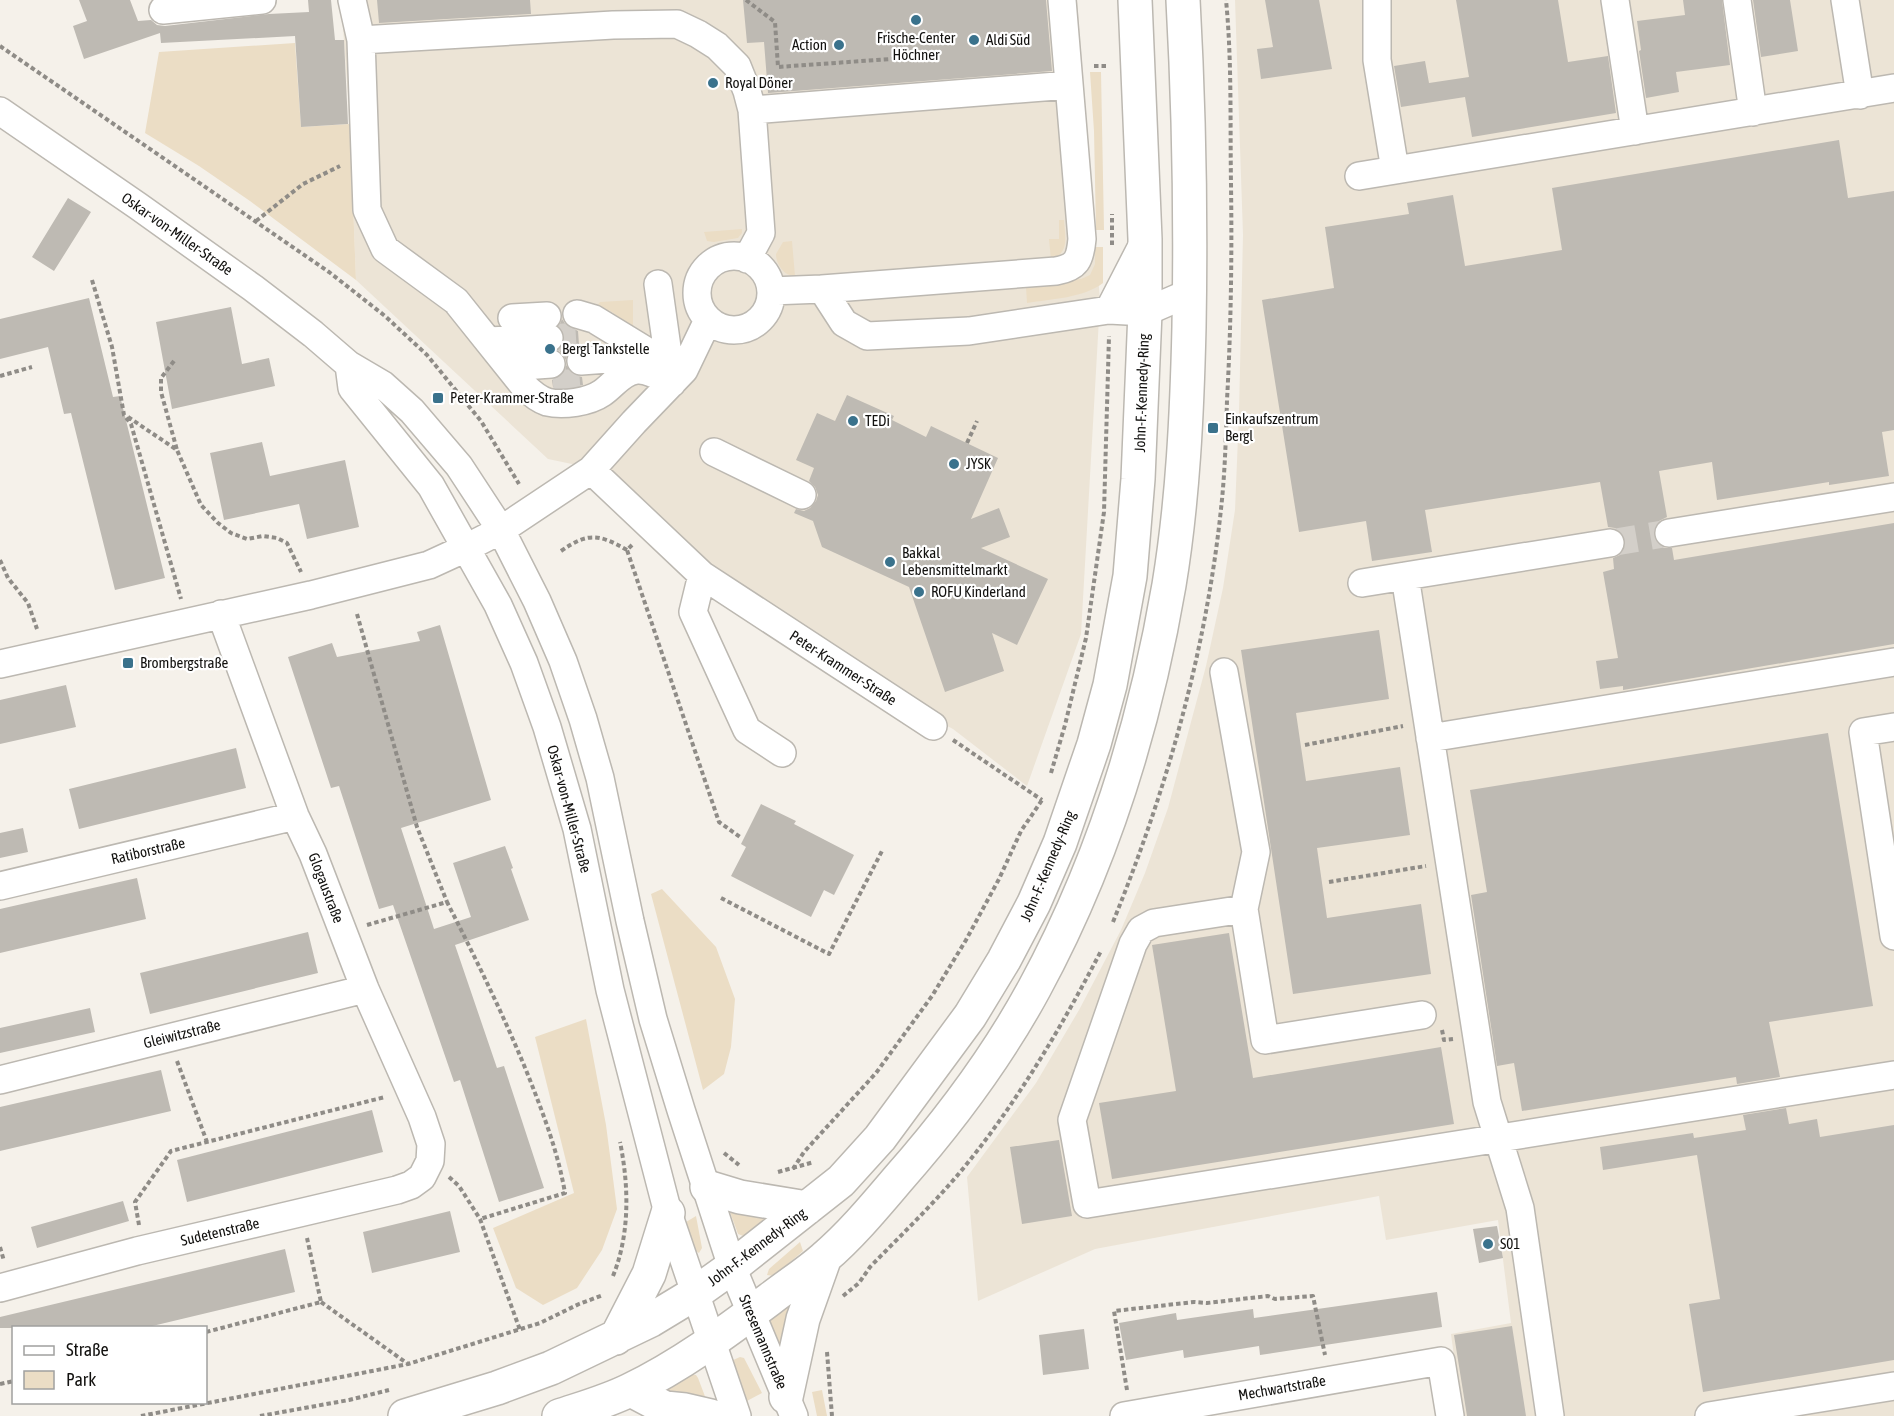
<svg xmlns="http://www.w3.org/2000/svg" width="1894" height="1416" font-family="'Asap Condensed',sans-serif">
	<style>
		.built { fill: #ece4d6 }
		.green { fill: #ebddc5 }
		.building { fill: #bebab3 }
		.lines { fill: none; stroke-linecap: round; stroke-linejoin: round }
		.minor-tunnel { stroke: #d3cfc9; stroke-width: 27; stroke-dasharray: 27 14; stroke-linecap: butt }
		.minor-casing { stroke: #bcb8b1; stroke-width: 30 }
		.major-casing { stroke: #bcb8b1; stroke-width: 36 }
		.path { stroke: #8f8c87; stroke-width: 4; stroke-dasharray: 4.5 3; stroke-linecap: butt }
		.minor { stroke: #fff; stroke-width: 27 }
		.major { stroke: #fff; stroke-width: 33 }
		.poi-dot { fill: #3a728c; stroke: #fff; stroke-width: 2 }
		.labels { text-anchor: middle; stroke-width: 4.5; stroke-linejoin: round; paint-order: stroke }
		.poi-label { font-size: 15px; fill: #12110f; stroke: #fff; text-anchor: start }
		.street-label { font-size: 15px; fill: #12110f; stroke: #fff }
	</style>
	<rect width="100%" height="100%" fill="#f5f1ea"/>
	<!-- built -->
	<path class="built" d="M 341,0 L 1077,0 L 1100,301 L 1081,634 L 1027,786 L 953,729 L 915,709 L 702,575 L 591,468 L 548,459 L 356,280 L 350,124 Z
		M 1235,0 L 1894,0 L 1894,1416 L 1462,1416 L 1451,1334 L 1511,1323 L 1498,1220 L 1386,1240 L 1379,1196 L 1095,1249 L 978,1301 L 967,1177 L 1036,1083 L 1079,1010 L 1121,930 L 1145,873 L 1168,808 L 1206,666 L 1223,588 L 1235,510 L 1239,413 L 1243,235 Z"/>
	<!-- green -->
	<path class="green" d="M 295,43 L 301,127 L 350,124 L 356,280 L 250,201 L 199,166 L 145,133 L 159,52 Z
		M 1090,72 L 1101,72 L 1104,230 L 1096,230 L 1094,131 Z
		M 1059,220 L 1064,220 C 1065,237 1070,252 1051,260 L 1049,239 L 1059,239 Z
		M 742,229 L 742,233 L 738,238 L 714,242 L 707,241 L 704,232 Z
		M 792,241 L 795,276 C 784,276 776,264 776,254 L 783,242 Z
		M 1095,247 L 1103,247 L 1103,283 C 1083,298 1052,299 1027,303 L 1026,287 L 1028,284 L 1081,279 L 1090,275 L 1095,264 Z
		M 633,300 L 633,335 L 623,328 L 626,322 L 609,310 L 605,315 L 596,307 L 600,302 Z
		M 662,889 L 716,947 L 735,999 L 731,1047 L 724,1074 L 703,1090 L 651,894 Z
		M 586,1019 L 606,1125 L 617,1209 L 602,1250 L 577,1288 L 543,1305 L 516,1288 L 493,1228 L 574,1193 L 535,1037 Z
		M 727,1204 L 776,1211 L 746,1237 L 738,1234 Z
		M 696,1216 L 702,1248 L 699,1253 L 694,1250 L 686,1222 Z
		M 800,1242 L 803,1251 L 774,1276 L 767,1275 L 769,1269 Z
		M 794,1296 L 784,1361 L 769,1318 Z
		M 740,1357 L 744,1358 L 762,1393 L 743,1403 L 731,1361 Z
		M 690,1374 L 696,1375 L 698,1378 L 706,1399 L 668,1402 L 664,1388 Z
		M 822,1390 L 827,1416 L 817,1416 L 812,1392 Z"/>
	<!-- building -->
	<path class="building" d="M 79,0 L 130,0 L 138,21 L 151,20 L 157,25 L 165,26 L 269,14 L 309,12 L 308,0 L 331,0 L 335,40 L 344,40 L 348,124 L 301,127 L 295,36 L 161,43 L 160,33 L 84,59 L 73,26 L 87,21 Z
		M 377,0 L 530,0 L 531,14 L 379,23 Z
		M 743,0 L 1046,0 L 1052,71 L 768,93 L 764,42 L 747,43 Z
		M 1265,0 L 1319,0 L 1332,69 L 1261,79 L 1257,49 L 1273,47 Z
		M 1456,0 L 1558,0 L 1568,62 L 1608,56 L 1616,113 L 1472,137 L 1465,97 L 1401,107 L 1394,66 L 1425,61 L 1429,83 L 1469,77 Z
		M 1683,0 L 1722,0 L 1730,65 L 1676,72 L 1679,92 L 1646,98 L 1639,51 L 1641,50 L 1637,21 L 1685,15 Z
		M 1753,0 L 1790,0 L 1798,51 L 1761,57 Z
		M 1839,140 L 1848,198 L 1894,191 L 1894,430 L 1882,432 L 1889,476 L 1829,485 L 1829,482 L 1717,500 L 1712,462 L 1659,471 L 1667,517 L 1659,521 L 1655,527 L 1653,535 L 1657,543 L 1664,548 L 1672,548 L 1674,560 L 1894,523 L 1894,644 L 1623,690 L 1623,686 L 1600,689 L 1596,661 L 1618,658 L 1603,572 L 1614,569 L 1613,558 L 1620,555 L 1625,548 L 1626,541 L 1622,533 L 1615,528 L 1608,527 L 1600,482 L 1425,510 L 1432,552 L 1372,561 L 1366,521 L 1299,532 L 1262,300 L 1334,288 L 1325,227 L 1409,214 L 1407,203 L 1453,195 L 1465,266 L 1562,250 L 1552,188 Z
		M 68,198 L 91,212 L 54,271 L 32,257 Z
		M 89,298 L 113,397 L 120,396 L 165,578 L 115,590 L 71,413 L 64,414 L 48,347 L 0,359 L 0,319 Z
		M 231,307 L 242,364 L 269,358 L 275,386 L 172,409 L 156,322 Z
		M 562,319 L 566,325 L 578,331 L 579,345 L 572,348 L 567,354 L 566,360 L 559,350 L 563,345 L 565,338 L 562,330 L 559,326 Z
		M 566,365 L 574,375 L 582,377 L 583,385 L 567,388 L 553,387 L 552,380 L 560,377 L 565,371 Z
		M 847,395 L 894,416 L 892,420 L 926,437 L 931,426 L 998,458 L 971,519 L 999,508 L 1010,537 L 981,548 L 1048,579 L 1017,645 L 992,633 L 1004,671 L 945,692 L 909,587 L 822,547 L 813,521 L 794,513 L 796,509 L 804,511 L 810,508 L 816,501 L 818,495 L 815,487 L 809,481 L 814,468 L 796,460 L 817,413 L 835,421 Z
		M 262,442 L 270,476 L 345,460 L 359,527 L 307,539 L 299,504 L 224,520 L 210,453 Z
		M 440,625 L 491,800 L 401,828 L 434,929 L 471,917 L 453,863 L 505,846 L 513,868 L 511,869 L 529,920 L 455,945 L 497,1068 L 504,1066 L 544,1188 L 499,1202 L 460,1080 L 454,1082 L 393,905 L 379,909 L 339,786 L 331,788 L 288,657 L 332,643 L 337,657 L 420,641 L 417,632 Z
		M 1379,630 L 1389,699 L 1296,713 L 1306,781 L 1400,767 L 1410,835 L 1317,848 L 1327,918 L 1421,904 L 1431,974 L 1293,994 L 1241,650 Z
		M 66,685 L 76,727 L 0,744 L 0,700 Z
		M 1828,733 L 1873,1006 L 1769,1022 L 1780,1077 L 1737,1084 L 1736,1077 L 1522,1111 L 1514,1063 L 1497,1066 L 1471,895 L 1487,892 L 1470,790 Z
		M 236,748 L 246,788 L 79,829 L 69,789 Z
		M 761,804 L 796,821 L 794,824 L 854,855 L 834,895 L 824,890 L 811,917 L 731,876 L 746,847 L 741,844 Z
		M 23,828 L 28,852 L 0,858 L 0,833 Z
		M 137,878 L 146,919 L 0,953 L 0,909 Z
		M 308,932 L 318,973 L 150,1014 L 140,973 Z
		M 1229,933 L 1253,1078 L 1441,1047 L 1454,1124 L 1112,1179 L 1099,1103 L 1176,1091 L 1152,945 Z
		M 90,1008 L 95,1032 L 0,1053 L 0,1028 Z
		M 161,1070 L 171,1111 L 0,1151 L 0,1107 Z
		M 1786,1108 L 1789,1124 L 1817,1119 L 1820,1137 L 1894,1125 L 1894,1360 L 1703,1392 L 1689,1304 L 1720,1299 L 1697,1155 L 1603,1170 L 1600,1147 L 1693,1133 L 1694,1138 L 1746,1130 L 1743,1115 Z
		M 372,1110 L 383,1152 L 187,1202 L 177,1160 Z
		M 1059,1140 L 1072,1216 L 1022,1224 L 1010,1147 Z
		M 123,1201 L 129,1221 L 37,1248 L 31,1227 Z
		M 450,1211 L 460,1252 L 372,1273 L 363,1232 Z
		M 1497,1226 L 1503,1258 L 1479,1263 L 1473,1229 Z
		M 285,1249 L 295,1292 L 144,1328 L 0,1328 L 0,1317 Z
		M 1437,1292 L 1442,1327 L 1260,1355 L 1259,1346 L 1184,1358 L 1183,1350 L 1126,1360 L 1119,1323 L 1176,1313 L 1177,1320 L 1253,1309 L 1254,1318 Z
		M 1512,1326 L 1526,1416 L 1467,1416 L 1454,1335 Z
		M 1084,1329 L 1089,1369 L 1043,1375 L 1039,1335 Z"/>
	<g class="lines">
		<!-- minor-tunnel -->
		<path class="minor-tunnel" d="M 549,338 L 579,336
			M 553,384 L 582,382
			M 1610,543 L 1669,533"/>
		<!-- minor casing -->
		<g class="minor-casing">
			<path id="minor" d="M 352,0 L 361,40
				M 1377,0 L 1377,60 L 1395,170
				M 1615,0 L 1635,131
				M 1737,0 L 1753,112
				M 1845,0 L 1860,95
				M 163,10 L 262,0
				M 752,110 L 1069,85
				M 0,111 L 138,206 L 253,288 L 313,334 L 349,365 L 383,385 L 412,411 L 459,466 L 501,530 L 537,601 L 563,661 L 583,719 L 600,778 L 630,921 L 653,1019 L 681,1110 L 732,1267 L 794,1416
				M 1359,176 L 1894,88
				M697 293a37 37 0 1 1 74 0a37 37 0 1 1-74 0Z
				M 658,284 L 672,383
				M 822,289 L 1056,271 C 1077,267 1080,260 1082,239 L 1062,0
				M 771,291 L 822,289 L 844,323 L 867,336 L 969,331 L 1109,310 L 1145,312 L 1189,293
				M 1109,310 L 1144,242
				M 577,314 L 594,319 L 653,355
				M 512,318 L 547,316
				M 488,341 L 549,338
				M 581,361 L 648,356
				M 349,365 L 352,388 L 431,486 L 498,605 L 524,663 L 547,727 L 577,829 L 610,990 L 668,1213 L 737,1416
				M 509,367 L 551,364
				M 672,383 C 662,378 650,369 637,370 C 622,371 614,385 602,393 C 589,402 563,406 547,402 C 538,399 531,393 524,386 L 456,301 L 385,249 L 367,210 L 361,40 L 613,25 L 677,24 L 698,34 L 717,46 L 737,66 L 747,91 L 752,110 L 761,233 L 747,259
				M 714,452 L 802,495
				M 591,470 L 702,575 L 933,726
				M 1669,533 L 1894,497
				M 702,575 L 693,612 L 747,730 L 782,753
				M 1405,576 L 1487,1102 L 1520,1208 L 1550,1416
				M 1362,583 L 1610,543
				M 0,664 L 311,595 L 429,565 L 466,548 L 501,530 L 591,470 L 634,422 L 684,370 L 708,320
				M 1224,672 L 1256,852 L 1244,909 L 1265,1040 L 1422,1015
				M 1894,727 L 1863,732 L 1894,936
				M 1430,738 L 1894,662
				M 0,886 L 295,816
				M 1244,909 L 1154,923 L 1141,930 L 1133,944 L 1072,1120 L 1087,1204 L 1894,1075
				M 0,1080 L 365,989
				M 0,1288 L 137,1251 L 397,1190 L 411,1185 L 422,1177 L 430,1161 L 431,1144 L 422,1117 L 365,989 L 313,854 L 295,816 L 221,614
				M 1124,1416 L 1441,1361 L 1450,1416
				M 1709,1416 L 1894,1386"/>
		</g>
		<!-- major casing -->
		<g class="major-casing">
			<path id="major" d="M 707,1187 L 740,1197 L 807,1208
				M 616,1338 L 649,1274 L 668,1213
				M 631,1390 L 665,1408 L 685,1410 L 711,1416
				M 786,1397 L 803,1319 L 825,1257
				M 405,1416 L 497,1388 L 551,1368 L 651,1320 L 694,1294 L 732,1267 L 841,1181 L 880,1138 L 970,1016 L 1004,960 L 1034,903 L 1060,843 L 1094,744 L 1110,685 L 1130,576 L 1138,479 L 1145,312 L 1145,239 L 1135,0
				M 559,1416 C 583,1408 608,1401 630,1390 C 680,1366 726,1332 770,1299 C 788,1285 807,1273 824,1258 C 851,1235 875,1206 898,1179 C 950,1120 997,1057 1034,989 C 1102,864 1145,725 1169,585 C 1183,500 1187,413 1189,327 C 1191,218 1189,109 1183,0"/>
		</g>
		<!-- path -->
		<path class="path" d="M 746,0 L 775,22 L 778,67 L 905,58
			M 0,46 L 329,272 L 385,316 L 427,355 L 481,421 L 519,484
			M 1094,66 L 1108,66
			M 256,221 L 303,184 L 340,166
			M 1112,245 L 1112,214
			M 92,280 L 112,347 L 124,415 L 131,424 L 181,599
			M 174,361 L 161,378 L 161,392 L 177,450
			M 0,376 L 32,367
			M 128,417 L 177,450 L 201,505 L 218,523 L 231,533 L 247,539 L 263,536 L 277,538 L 287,543 L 301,572
			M 967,443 L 977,421
			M 632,545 L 627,550 L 719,822 L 740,837
			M 561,551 C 588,532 599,534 627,550
			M 0,560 L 8,578 L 28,603 L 37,629
			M 357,614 L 417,827 L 447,902
			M 953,740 L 1042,800
			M 1305,745 L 1403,726
			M 1051,773 L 1065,725 L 1086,638 L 1104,512 L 1109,336
			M 1329,882 L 1426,866
			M 721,898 L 829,954 L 883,849
			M 1113,922 C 1167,789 1206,651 1221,509 C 1225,473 1226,436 1227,400 C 1231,328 1232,256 1231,184 C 1230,123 1232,61 1226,0
			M 367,925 L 447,902 C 476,959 504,1016 528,1075 C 543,1113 558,1152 565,1193 L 480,1219
			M 1442,1030 L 1444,1040 L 1453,1039
			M 177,1061 L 207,1142
			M 724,1153 L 739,1165
			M 793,1169 L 804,1152 L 876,1073 L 932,996 L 966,940 L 999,879 L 1021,831 L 1042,800
			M 778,1172 L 814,1162
			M 449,1177 L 459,1186 L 480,1219 L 520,1330
			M 139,1225 L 135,1202 L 171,1151 L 385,1097
			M 0,1247 L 4,1261
			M 613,1276 C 630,1234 629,1186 620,1142
			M 843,1296 L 859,1283 L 870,1267 C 904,1232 940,1198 970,1160 C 1021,1096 1063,1024 1101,951
			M 321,1302 L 408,1364
			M 206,1332 L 321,1302 L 307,1238
			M 827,1352 L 832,1416
			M 0,1384 L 14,1381
			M 1127,1390 L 1114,1311 L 1194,1302 L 1207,1303 L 1268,1296 L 1275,1299 L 1313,1296 L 1325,1355
			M 141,1416 L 408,1364 L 540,1323 L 579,1304 L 603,1295
			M 260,1416 L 349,1400 L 389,1390"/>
		<!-- minor -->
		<use href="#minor" class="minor"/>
		<!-- major -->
		<use href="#major" class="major"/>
	</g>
	<!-- markers -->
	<g class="poi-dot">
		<circle cx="916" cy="20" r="6"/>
		<circle cx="974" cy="40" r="6"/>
		<circle cx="839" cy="45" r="6"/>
		<circle cx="713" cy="83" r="6"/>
		<circle cx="550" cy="349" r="6"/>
		<rect x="432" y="392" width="12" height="12" rx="3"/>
		<circle cx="853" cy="421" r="6"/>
		<rect x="1207" y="422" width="12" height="12" rx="3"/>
		<circle cx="954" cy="464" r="6"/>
		<circle cx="890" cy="562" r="6"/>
		<circle cx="919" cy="592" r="6"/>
		<rect x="122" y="657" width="12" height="12" rx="3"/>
		<circle cx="1488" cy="1244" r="6"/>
	</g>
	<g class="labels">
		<!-- poi labels -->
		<g class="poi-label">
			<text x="916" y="43" text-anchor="middle">Frische-Center<tspan x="916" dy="17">Höchner</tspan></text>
			<text x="986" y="45">Aldi Süd</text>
			<text x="827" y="50" text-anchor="end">Action</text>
			<text x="725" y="88">Royal Döner</text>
			<text x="562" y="354">Bergl Tankstelle</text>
			<text x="450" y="403">Peter-Krammer-Straße</text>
			<text x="1225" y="424">Einkaufszentrum<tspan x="1225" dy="17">Bergl</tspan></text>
			<text x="865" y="426">TEDi</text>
			<text x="966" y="469">JYSK</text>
			<text x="902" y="558">Bakkal<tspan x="902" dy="17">Lebensmittelmarkt</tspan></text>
			<text x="931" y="597">ROFU Kinderland</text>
			<text x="140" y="668">Brombergstraße</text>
			<text x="1500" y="1249">S01</text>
		</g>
		<!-- street labels -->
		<g class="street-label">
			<text transform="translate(177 234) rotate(35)" y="5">Oskar-von-Miller-Straße</text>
			<text transform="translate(1142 393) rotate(-88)" y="5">John-F.-Kennedy-Ring</text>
			<text transform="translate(843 668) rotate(33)" y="5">Peter-Krammer-Straße</text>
			<text transform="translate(569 809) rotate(75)" y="5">Oskar-von-Miller-Straße</text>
			<text transform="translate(148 851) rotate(-13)" y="5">Ratiborstraße</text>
			<text transform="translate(1048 866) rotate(-67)" y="5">John-F.-Kennedy-Ring</text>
			<text transform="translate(326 888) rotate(69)" y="5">Glogaustraße</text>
			<text transform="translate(182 1034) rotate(-14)" y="5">Gleiwitzstraße</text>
			<text transform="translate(220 1232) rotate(-13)" y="5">Sudetenstraße</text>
			<text transform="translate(757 1247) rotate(-37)" y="5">John-F.-Kennedy-Ring</text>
			<text transform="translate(763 1342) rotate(67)" y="5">Stresemannstraße</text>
			<text transform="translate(1282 1388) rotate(-10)" y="5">Mechwartstraße</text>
		</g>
	</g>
	<!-- legend -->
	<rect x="12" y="1326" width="195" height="78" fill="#ffffff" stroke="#a0a09f" stroke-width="1.5"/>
	<rect x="24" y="1346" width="30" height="9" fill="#ffffff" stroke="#a0a09f" stroke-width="1.5"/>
	<text x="66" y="1356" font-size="18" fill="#12110f">Straße</text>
	<rect x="24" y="1371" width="30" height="18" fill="#ebddc5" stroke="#a0a09f" stroke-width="1.5"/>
	<text x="66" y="1386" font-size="18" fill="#12110f">Park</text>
</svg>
